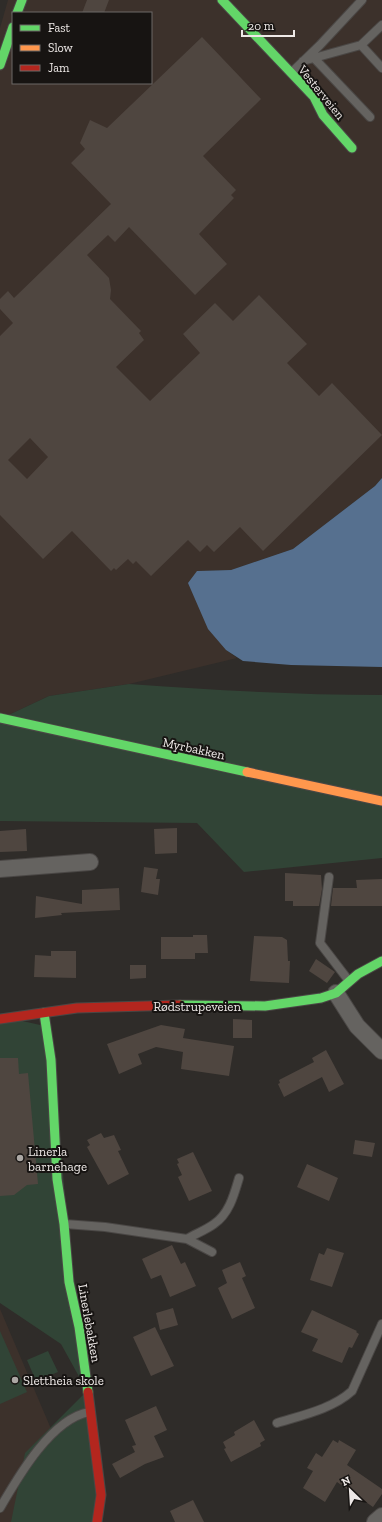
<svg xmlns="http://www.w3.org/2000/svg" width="382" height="1522" font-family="'Zilla Slab',serif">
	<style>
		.built { fill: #3c312b; fill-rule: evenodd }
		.green { fill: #314436 }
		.water { fill: #56708f }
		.building { fill: #4f4640; fill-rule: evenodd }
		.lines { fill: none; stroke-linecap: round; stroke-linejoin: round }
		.lane-casing { stroke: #4a4745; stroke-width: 10 }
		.street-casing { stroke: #4a4745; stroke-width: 18 }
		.fast-casing { stroke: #4a4745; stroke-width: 11 }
		.slow-casing { stroke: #4a4745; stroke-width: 11 }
		.jam-casing { stroke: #4a4745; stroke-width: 11 }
		.lane { stroke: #656360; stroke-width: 8 }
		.street { stroke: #656360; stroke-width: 16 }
		.fast { stroke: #63d668; stroke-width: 9 }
		.slow { stroke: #ff974d; stroke-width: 9 }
		.jam { stroke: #b3261e; stroke-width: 9 }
		.poi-dot { fill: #aba7a4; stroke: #171412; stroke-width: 1.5 }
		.labels { text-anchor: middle; stroke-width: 4; stroke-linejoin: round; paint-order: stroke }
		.street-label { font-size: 13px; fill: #eee9e7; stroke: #171412 }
		.poi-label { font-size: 13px; fill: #eee9e7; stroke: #171412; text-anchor: start }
	</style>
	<rect width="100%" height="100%" fill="#2f2c29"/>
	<!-- built -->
	<path class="built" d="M 8,0 L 382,0 L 382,478 L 375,486 L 293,549 L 231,570 L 197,571 L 226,650 L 237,658 L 129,684 L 49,696 L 0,719 L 0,28 ZM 13,13 L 151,13 L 151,83 L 13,83 Z
		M 0,1309 L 60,1450 L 17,1522 L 0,1522 Z"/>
	<!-- green -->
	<path class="green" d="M 129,684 C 213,690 297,695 382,695 L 382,858 L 244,872 L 197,823 L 0,821 L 0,719 L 49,696 Z
		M 9,1018 L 49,1027 L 50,1067 L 57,1098 L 73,1298 L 89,1396 L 96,1493 L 95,1522 L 11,1522 L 25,1453 L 87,1391 L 61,1344 L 0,1303 L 0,1020 Z
		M 0,1331 L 27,1392 L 0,1404 Z
		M 48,1351 L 58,1372 L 36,1381 L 27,1360 Z"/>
	<!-- water -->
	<path class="water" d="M 382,478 L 382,667 L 291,665 L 243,661 L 226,650 L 208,629 L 188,583 L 197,571 L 231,570 L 293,549 L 375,486 Z"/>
	<!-- building -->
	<path class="building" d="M 87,0 L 109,0 L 104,13 L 82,13 Z
		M 202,37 L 261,99 L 203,156 L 236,190 L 231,195 L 234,198 L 199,234 L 227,264 L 195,295 L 129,227 L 115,242 L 108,235 L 87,255 L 109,278 L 111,290 L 110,299 L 141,331 L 139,333 L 144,340 L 116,367 L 150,401 L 200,353 L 183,334 L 215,303 L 233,321 L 259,295 L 307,344 L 287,363 L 319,396 L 332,383 L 382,435 L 263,551 L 240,527 L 214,552 L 207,545 L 200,552 L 188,540 L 151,576 L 136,561 L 133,564 L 128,559 L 116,570 L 114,568 L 111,571 L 72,531 L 43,559 L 0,515 L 0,336 L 13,323 L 0,309 L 0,299 L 8,291 L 14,298 L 111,204 L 71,163 L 85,149 L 80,143 L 90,120 L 107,128 ZM 30,438 L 48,457 L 27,479 L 8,460 Z
		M 177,828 L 177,853 L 155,854 L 154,829 Z
		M 26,829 L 27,851 L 0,852 L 0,831 Z
		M 144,867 L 158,869 L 156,879 L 160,879 L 158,895 L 141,892 Z
		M 285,873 L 321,875 L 322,889 L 319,906 L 293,906 L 293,901 L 285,901 Z
		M 382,879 L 382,906 L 331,906 L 333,888 L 357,888 L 356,880 Z
		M 119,888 L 120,910 L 61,913 L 62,915 L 35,918 L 36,896 L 82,904 L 82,890 Z
		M 193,935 L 207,935 L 208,953 L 195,953 L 195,959 L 161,959 L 161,937 L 193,937 Z
		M 254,936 L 282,937 L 287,940 L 288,961 L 290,961 L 289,983 L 250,981 Z
		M 51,951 L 76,951 L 76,978 L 34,977 L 35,955 L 51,956 Z
		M 316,959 L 335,972 L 327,983 L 309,971 Z
		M 130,965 L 146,965 L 146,978 L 130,979 Z
		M 233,1019 L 252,1020 L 252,1038 L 233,1038 Z
		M 161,1025 L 185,1029 L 183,1038 L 234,1046 L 229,1076 L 181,1069 L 183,1052 L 156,1047 L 138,1054 L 142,1064 L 119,1074 L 107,1044 Z
		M 326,1050 L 344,1084 L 329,1092 L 322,1077 L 284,1097 L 278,1084 L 280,1083 L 279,1080 L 314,1062 L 312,1058 Z
		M 0,1058 L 18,1058 L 19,1074 L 28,1073 L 38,1184 L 27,1185 L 14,1195 L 0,1196 Z
		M 101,1133 L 104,1138 L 114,1135 L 121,1150 L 118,1151 L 129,1174 L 108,1185 L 87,1147 L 90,1145 L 87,1140 Z
		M 355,1140 L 375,1143 L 372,1157 L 353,1154 Z
		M 193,1152 L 212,1191 L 189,1201 L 178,1177 L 182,1175 L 177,1164 L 179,1163 L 177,1159 Z
		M 307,1164 L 338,1178 L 329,1201 L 297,1187 Z
		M 172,1245 L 181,1264 L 185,1262 L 196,1286 L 170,1297 L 161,1275 L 151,1279 L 142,1259 Z
		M 327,1248 L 344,1253 L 332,1287 L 310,1280 L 319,1253 L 324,1255 Z
		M 240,1262 L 246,1276 L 242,1278 L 255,1308 L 232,1319 L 218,1288 L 227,1283 L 222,1270 Z
		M 173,1308 L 178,1325 L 160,1330 L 156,1313 Z
		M 312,1310 L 357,1331 L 356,1332 L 359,1334 L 352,1348 L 349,1347 L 342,1363 L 312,1351 L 318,1339 L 301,1332 Z
		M 155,1327 L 174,1366 L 151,1376 L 133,1337 Z
		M 156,1406 L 167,1430 L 154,1436 L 164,1457 L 145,1464 L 120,1478 L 112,1464 L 135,1452 L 132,1446 L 136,1445 L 125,1420 Z
		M 254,1420 L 265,1440 L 260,1443 L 261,1446 L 231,1462 L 224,1449 L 226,1448 L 223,1442 L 235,1435 L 234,1432 Z
		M 333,1440 L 338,1443 L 339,1440 L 356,1450 L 347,1465 L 382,1489 L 382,1494 L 373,1507 L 337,1482 L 325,1502 L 303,1488 L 313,1471 L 307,1468 L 316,1453 L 322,1457 Z
		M 193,1500 L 204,1522 L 175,1522 L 170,1511 Z"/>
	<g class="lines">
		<!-- lane casing -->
		<g class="lane-casing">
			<path id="lane" d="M 361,45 L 382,25
				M 314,58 L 370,117
				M 303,61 L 361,45 L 382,68
				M 292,72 L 320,45 L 362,0
				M 329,877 L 320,943 L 349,981
				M 65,1224 L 105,1227 L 187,1239 L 212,1252
				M 187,1239 C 195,1234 206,1230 214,1224 C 229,1214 234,1195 239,1178
				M 277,1423 C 303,1415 332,1409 352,1391 L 382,1324
				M 0,1508 C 18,1477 51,1419 89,1412"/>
		</g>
		<!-- street casing -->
		<g class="street-casing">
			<path id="street" d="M 0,869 L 90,862
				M 336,993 L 357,1026 L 382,1051
				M 375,1522 L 382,1516"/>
		</g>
		<!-- fast casing -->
		<g class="fast-casing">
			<path id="fast" d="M 222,0 L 314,97 L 323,115 L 352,148
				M 17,13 L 22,0
				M 0,65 L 13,27
				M 0,718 L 247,772
				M 180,1005 L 265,1006 L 321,998 L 336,993 L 358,974 L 382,961
				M 44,1013 L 51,1060 L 57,1179 L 64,1224 L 69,1282 L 79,1327 L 88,1392"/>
		</g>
		<!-- slow casing -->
		<g class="slow-casing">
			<path id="slow" d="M 247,772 L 382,801"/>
		</g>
		<!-- jam casing -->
		<g class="jam-casing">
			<path id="jam" d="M 0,1019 L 77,1008 L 180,1005
				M 88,1392 L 101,1495 L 97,1522"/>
		</g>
		<!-- lane -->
		<use href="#lane" class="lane"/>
		<!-- street -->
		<use href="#street" class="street"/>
		<!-- fast -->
		<use href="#fast" class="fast"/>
		<!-- slow -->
		<use href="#slow" class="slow"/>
		<!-- jam -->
		<use href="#jam" class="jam"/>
	</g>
	<!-- markers -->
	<g class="poi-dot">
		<circle cx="20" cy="1158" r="4"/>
		<circle cx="15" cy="1380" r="4"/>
	</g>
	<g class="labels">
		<!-- street labels -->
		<g class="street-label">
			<text transform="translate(322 92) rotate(51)" y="5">Vesterveien</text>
			<text transform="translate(194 748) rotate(12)" y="5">Myrbakken</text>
			<text x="197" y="1011">Rødstrupeveien</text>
			<text transform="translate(90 1323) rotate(80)" y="5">Linerlebakken</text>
		</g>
		<!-- poi labels -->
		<g class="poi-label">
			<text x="28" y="1156">Linerla<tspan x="28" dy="15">barnehage</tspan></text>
			<text x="23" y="1385">Slettheia skole</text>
		</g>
	</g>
	<!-- legend -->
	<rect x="12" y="12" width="140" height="72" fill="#171412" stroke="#6d6967"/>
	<rect x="20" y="25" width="20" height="6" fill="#63d668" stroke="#6d6967"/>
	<text x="48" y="32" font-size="12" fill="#eee9e7">Fast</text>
	<rect x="20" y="45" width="20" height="6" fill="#ff974d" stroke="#6d6967"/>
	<text x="48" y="52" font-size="12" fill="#eee9e7">Slow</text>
	<rect x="20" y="65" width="20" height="6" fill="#b3261e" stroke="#6d6967"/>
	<text x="48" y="72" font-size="12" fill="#eee9e7">Jam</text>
	<!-- north arrow -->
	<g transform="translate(350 1490) rotate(335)" stroke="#171412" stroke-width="3" paint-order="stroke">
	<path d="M0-3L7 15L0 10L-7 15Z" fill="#eee9e7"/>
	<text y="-6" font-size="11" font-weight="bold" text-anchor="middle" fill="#eee9e7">N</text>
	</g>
	<!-- scale -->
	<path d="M242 30v6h52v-6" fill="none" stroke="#eee9e7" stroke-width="2"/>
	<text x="248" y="30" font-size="12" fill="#eee9e7" stroke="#171412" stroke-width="3" paint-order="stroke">20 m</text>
</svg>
